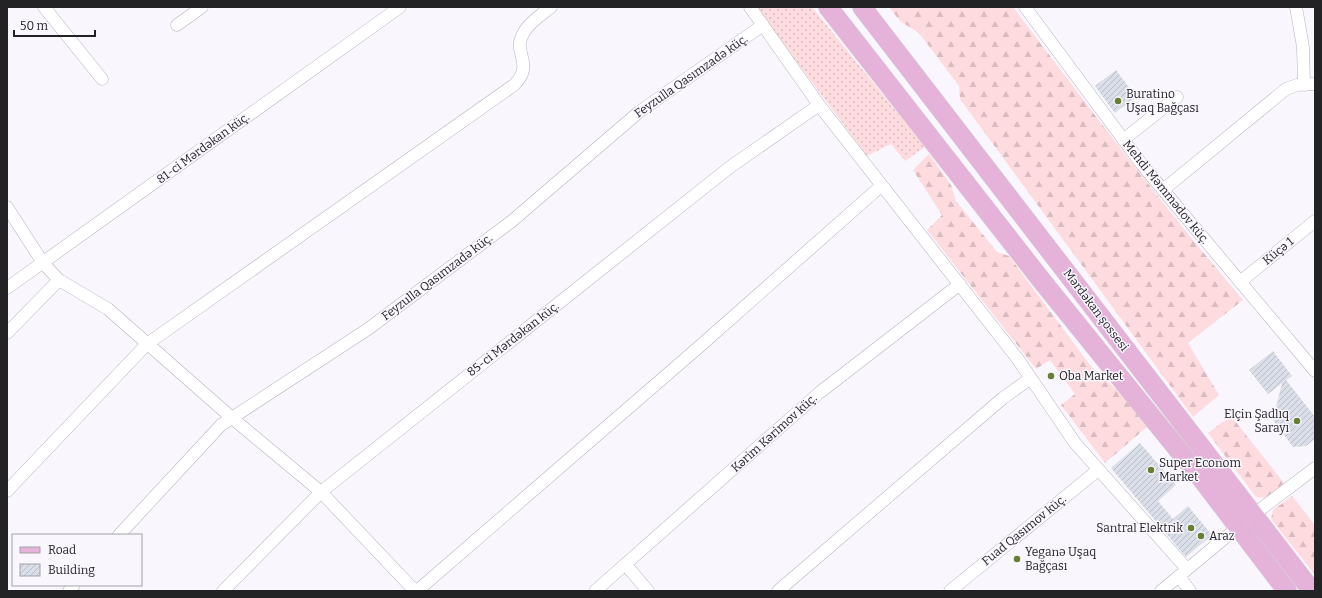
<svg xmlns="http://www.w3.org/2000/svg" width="1322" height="598" font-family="Bitter,serif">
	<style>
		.grass { fill: url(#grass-dots) }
		.forest { fill: url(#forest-firs) }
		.building { fill: url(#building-hatch) }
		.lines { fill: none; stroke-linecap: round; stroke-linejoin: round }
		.street-casing { stroke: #b5b2bb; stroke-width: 13 }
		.primary-casing { stroke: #d3d3d3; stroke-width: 20 }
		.street { stroke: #fff; stroke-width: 12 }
		.primary { stroke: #e5b2da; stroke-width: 19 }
		.poi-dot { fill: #668033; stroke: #f9f6fe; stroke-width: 1.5 }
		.labels { text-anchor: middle; stroke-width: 3; stroke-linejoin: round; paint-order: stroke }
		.street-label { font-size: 12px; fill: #232225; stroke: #f9f6fe }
		.poi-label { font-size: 12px; fill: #232225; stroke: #f9f6fe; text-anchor: start }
	</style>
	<defs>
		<pattern id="grass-dots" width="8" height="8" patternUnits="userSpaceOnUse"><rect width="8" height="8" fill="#fedbdf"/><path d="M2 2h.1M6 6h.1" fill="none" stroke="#d9bcbf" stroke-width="1.8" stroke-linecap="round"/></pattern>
		<pattern id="forest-firs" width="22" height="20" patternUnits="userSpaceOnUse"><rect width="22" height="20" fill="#fedbdf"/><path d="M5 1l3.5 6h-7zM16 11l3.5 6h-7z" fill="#d9bcbf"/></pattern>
		<pattern id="building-hatch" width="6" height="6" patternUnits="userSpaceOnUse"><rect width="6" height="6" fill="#dadee8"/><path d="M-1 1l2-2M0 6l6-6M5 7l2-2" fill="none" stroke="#bbbec7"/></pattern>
	</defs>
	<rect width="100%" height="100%" fill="#f9f6fe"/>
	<!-- grass -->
	<path class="grass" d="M 756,7 L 812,7 L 925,147 L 905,161 L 891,144 L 867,156 Z"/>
	<!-- forest -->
	<path class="forest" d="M 889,7 L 1013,7 C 1088,106 1162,205 1243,300 L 1188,343 L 1219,395 L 1193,417 L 960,99 L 959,86 L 919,33 L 900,21 Z
		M 929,154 L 951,185 L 956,201 L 997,252 L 1009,256 L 1090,365 L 1118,391 L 1148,426 L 1105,463 L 1061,405 L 1075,394 L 1050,360 L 1036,369 L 927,230 L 942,215 L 913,170 Z
		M 1231,416 L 1284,483 L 1267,498 L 1256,497 L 1208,433 Z
		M 1292,496 L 1315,525 L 1315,575 L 1271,519 L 1273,510 Z"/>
	<!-- building -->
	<path class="building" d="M 1116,70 L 1136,97 L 1115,113 L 1095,86 Z
		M 1273,351 L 1292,376 L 1286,380 L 1315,417 L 1315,439 L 1306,446 L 1293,447 L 1273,420 L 1282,383 L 1268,394 L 1249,370 Z
		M 1140,443 L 1176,485 L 1158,501 L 1173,519 L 1188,506 L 1212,535 L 1186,557 L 1111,468 Z"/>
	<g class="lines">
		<!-- street casing -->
		<g class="street-casing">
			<path id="street" d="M 44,7 L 102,79
				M 750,7 L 819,105 L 1017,358 L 1075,443 L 1187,569
				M 1025,7 L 1143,166 L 1315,371
				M 1296,7 L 1303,47 L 1304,85
				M 177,25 L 202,7
				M 1123,140 L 1177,97
				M 1163,190 L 1286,89 L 1297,85 L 1315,84
				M 7,207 L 43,263 L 59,280 L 108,309 L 232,418 L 321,492 L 415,591
				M 1240,282 L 1315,221
				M 7,288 L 400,7
				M 7,333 L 59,280
				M 7,491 L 147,344 L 514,85 C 535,64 513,53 522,36 C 527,24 541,15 551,7
				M 1253,515 L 1315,468
				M 119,535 L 221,425 L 368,329 L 512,221 L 639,112 L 763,25
				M 626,565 L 648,591
				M 1179,576 L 1190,591
				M 69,591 L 74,585
				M 223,591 L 321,492 L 730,167 L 819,105
				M 417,591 L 700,346 L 881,186
				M 595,591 L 819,393 L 960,284
				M 778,591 L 1003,398 L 1031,378
				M 950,591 L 1098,470
				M 1161,591 L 1238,527"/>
		</g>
		<!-- primary casing -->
		<g class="primary-casing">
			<path id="primary" d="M 828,7 L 1042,281 L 1201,478 L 1287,591
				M 862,7 L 1312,591"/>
		</g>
		<!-- street -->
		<use href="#street" class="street"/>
		<!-- primary -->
		<use href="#primary" class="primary"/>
	</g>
	<!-- markers -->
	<g class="poi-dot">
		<circle cx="1118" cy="101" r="4"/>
		<circle cx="1051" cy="376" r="4"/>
		<circle cx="1297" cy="421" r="4"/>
		<circle cx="1151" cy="470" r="4"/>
		<circle cx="1191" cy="528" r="4"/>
		<circle cx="1201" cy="536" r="4"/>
		<circle cx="1017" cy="559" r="4"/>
	</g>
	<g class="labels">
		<!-- street labels -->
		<g class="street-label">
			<text transform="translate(691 76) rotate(-35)" y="4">Feyzulla Qasımzadə küç.</text>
			<text transform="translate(203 148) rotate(-36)" y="4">81-ci Mərdəkan küç.</text>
			<text transform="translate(1166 192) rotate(51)" y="4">Mehdi Məmmədov küç.</text>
			<text transform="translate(1278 251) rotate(-39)" y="4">Küçə 1</text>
			<text transform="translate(437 277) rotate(-37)" y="4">Feyzulla Qasımzadə küç.</text>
			<text transform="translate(1096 310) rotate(53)" y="4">Mərdəkan şossesi</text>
			<text transform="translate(513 339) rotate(-38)" y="4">85-ci Mərdəkan küç.</text>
			<text transform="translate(774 433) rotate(-42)" y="4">Kərim Kərimov küç.</text>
			<text transform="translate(1024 530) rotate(-39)" y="4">Fuad Qasımov küç.</text>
		</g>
		<!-- poi labels -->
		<g class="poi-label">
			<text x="1126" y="98">Buratino<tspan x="1126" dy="14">Uşaq Bağçası</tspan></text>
			<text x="1059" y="380">Oba Market</text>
			<text x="1289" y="418" text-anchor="end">Elçin Şadlıq<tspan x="1289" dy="14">Sarayı</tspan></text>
			<text x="1159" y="467">Super Econom<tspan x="1159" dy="14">Market</tspan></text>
			<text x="1183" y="532" text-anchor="end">Santral Elektrik</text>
			<text x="1209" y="540">Araz</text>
			<text x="1025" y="556">Yeganə Uşaq<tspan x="1025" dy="14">Bağçası</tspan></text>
		</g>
	</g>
	<!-- border -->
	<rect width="1322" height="598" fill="none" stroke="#232225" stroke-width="16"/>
	<!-- legend -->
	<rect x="12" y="534" width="130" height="52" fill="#f9f6fe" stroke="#a3a1a7"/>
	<rect x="20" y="547" width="20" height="6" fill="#e5b2da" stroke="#a3a1a7"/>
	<text x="48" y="554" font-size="12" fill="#232225">Road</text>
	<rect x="20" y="564" width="20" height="12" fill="url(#building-hatch)" stroke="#a3a1a7"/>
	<text x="48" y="574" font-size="12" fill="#232225">Building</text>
	<!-- scale -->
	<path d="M14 30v6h81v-6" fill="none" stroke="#232225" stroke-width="2"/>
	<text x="20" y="30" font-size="12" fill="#232225" stroke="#f9f6fe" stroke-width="3" paint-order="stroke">50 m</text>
</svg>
